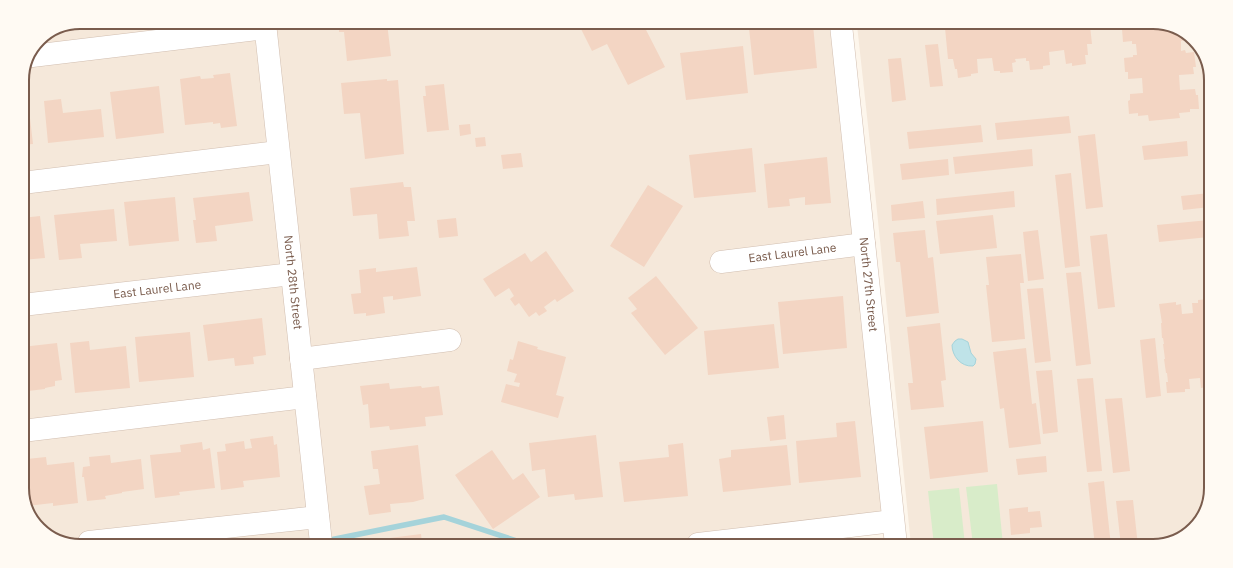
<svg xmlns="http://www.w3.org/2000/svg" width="1233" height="568" font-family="'IBM Plex Sans',sans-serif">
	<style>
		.residential { fill: #f5e8da }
		.green { fill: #d8ecc9 }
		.water { fill: #bfe3e8; stroke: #a5d3da }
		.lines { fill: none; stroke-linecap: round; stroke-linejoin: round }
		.stream { stroke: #a5d3da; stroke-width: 5.5 }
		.building { fill: #f3d5c3 }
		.minor-casing { stroke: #d1beb0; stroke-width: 23 }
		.minor { stroke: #fff; stroke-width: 22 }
		.labels { text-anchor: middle; stroke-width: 4; stroke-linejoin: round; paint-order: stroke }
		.street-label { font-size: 12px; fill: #7a5c4d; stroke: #fffaf3 }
		.rim { fill: none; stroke: #7a5c4d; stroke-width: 2 }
	</style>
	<rect width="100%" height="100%" fill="#fdf6ec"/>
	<!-- residential -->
	<path class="residential" d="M 80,22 L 841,25 L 893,521 L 698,544 L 58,541 L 32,520 L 22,492 L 22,76 L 39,39 Z
		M 857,25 L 1175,27 L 1201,48 L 1211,76 L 1206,510 L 1185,536 L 1153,546 L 911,545 L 872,162 Z
		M 863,538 L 872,540 L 876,545 L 808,545 Z"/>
	<!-- green -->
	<path class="green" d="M 997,484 L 1003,545 L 973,545 L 966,487 Z
		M 959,488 L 965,545 L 934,545 L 928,491 Z"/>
	<!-- water -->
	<path class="water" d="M 958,339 L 962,339 L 968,342 L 971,353 L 976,359 L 975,364 L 973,366 C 961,367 952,356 952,345 L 955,341 Z"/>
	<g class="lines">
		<!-- stream -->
		<path class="stream" d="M 325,541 L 444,517 L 523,543"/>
	</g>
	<!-- building -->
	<path class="building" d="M 332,23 L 387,23 L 391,56 L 347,61 L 344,32 L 339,32 L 339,29 L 333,30 Z
		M 590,24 L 643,24 L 665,67 L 628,85 L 607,44 L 592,51 L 581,29 Z
		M 782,25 L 813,25 L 817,68 L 754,75 L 749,28 Z
		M 950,26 L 1090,26 L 1092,44 L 1087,44 L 1088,55 L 1085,55 L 1086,64 L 1072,66 L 1072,63 L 1066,64 L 1064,50 L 1049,52 L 1050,65 L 1043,66 L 1043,69 L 1030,70 L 1029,61 L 1026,61 L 1026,58 L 1015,59 L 1016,62 L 1012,63 L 1013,72 L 1000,73 L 1000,71 L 994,71 L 992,58 L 977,59 L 978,73 L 971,74 L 971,76 L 958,78 L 957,69 L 955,69 L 953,59 L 948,59 L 945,28 L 950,27 Z
		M 1124,26 L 1175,27 L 1188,37 L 1184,38 L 1185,40 L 1181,41 L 1181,51 L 1185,50 L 1186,53 L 1194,52 L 1196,67 L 1193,67 L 1194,74 L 1179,75 L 1180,90 L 1195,89 L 1196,95 L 1198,95 L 1199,109 L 1190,109 L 1190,112 L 1179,113 L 1180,118 L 1149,121 L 1148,115 L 1138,116 L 1138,113 L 1129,114 L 1128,101 L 1130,100 L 1130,94 L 1143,93 L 1142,78 L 1128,79 L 1128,72 L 1125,72 L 1124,58 L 1133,57 L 1133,55 L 1137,55 L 1136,44 L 1132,44 L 1132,41 L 1123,42 L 1122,29 L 1124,28 Z
		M 938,44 L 943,86 L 930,87 L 925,45 Z
		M 743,46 L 748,93 L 686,100 L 680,53 Z
		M 901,58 L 906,100 L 892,102 L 888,59 Z
		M 230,73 L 237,126 L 221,128 L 220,123 L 213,124 L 213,122 L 185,125 L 180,79 L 200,76 L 201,79 L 214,78 L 213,75 Z
		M 387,79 L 387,81 L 398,80 L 404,154 L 365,159 L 360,113 L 344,114 L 341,83 Z
		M 444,84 L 449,130 L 427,132 L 423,96 L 426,96 L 425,86 Z
		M 159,86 L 164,133 L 116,139 L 110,92 Z
		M 61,99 L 63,113 L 101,109 L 104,137 L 48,143 L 44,101 Z
		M 22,101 L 28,101 L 33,144 L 22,145 Z
		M 1069,116 L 1071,133 L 997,140 L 995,123 Z
		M 470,124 L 471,134 L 460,136 L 459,125 Z
		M 981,125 L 983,142 L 909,149 L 907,132 Z
		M 1095,134 L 1103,207 L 1086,209 L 1078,136 Z
		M 485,137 L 486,146 L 476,147 L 475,138 Z
		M 1187,141 L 1188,156 L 1144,160 L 1142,146 Z
		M 752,148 L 756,192 L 694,198 L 689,155 Z
		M 1032,149 L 1033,166 L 955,174 L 953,157 Z
		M 521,153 L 523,167 L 503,169 L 501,155 Z
		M 827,157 L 831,203 L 805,205 L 805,197 L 789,199 L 790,206 L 768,208 L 764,164 Z
		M 948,159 L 949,175 L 902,180 L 900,164 Z
		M 1071,173 L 1080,266 L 1065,268 L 1055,175 Z
		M 403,182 L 404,187 L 411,187 L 415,221 L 407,221 L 409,236 L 379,239 L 377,214 L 353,216 L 350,188 Z
		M 648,185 L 683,206 L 644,267 L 610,246 Z
		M 1014,191 L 1015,207 L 937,215 L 936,199 Z
		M 249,192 L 253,221 L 215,226 L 217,241 L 196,243 L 193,220 L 196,220 L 193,198 Z
		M 1210,193 L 1210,207 L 1183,210 L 1181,196 Z
		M 175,197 L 179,241 L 129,246 L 124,202 Z
		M 923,201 L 925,218 L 892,221 L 891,205 Z
		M 114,209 L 117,241 L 80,244 L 82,258 L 59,260 L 54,215 Z
		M 993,215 L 997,248 L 940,254 L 936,221 Z
		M 40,216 L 45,258 L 22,260 L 22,218 Z
		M 456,218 L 458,236 L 439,238 L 437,220 Z
		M 1209,220 L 1209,237 L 1159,242 L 1157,225 Z
		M 925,230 L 928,258 L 933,257 L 939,313 L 906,317 L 900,262 L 896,262 L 893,233 Z
		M 1038,230 L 1044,279 L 1028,281 L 1023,232 Z
		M 1107,234 L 1115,307 L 1098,309 L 1090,236 Z
		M 546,251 L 574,291 L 557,302 L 555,299 L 544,307 L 547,311 L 539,316 L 536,312 L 529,317 L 519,303 L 515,306 L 510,299 L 514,296 L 509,288 L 495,297 L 483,279 L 525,253 L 531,262 Z
		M 1021,254 L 1024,283 L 1020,283 L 1025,339 L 992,342 L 986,285 L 989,285 L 986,257 Z
		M 417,267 L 421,296 L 393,300 L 393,296 L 383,297 L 385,313 L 366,316 L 366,313 L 354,314 L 351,294 L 361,293 L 359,270 L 376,268 L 376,272 Z
		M 1081,272 L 1091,364 L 1076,366 L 1066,273 Z
		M 656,276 L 698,328 L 665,355 L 631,313 L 637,309 L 628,298 Z
		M 1043,288 L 1051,361 L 1035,363 L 1027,289 Z
		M 843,296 L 847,348 L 783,354 L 778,302 Z
		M 1209,299 L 1208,390 L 1206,387 L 1201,388 L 1200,378 L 1189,379 L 1190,389 L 1185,389 L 1185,392 L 1167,393 L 1166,382 L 1168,382 L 1167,373 L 1166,373 L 1164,359 L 1165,359 L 1163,344 L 1164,344 L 1163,338 L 1162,338 L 1161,323 L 1162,323 L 1159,304 L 1176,302 L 1176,305 L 1181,304 L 1182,314 L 1193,313 L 1192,303 L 1198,303 L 1198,300 Z
		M 262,318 L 266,355 L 253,357 L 254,364 L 235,366 L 234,358 L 208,361 L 203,325 Z
		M 940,323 L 946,380 L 941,381 L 944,407 L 911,410 L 908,383 L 913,383 L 907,327 Z
		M 774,324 L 779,368 L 708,375 L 704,331 Z
		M 190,332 L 194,377 L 139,382 L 135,337 Z
		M 1155,338 L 1161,396 L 1146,398 L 1140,340 Z
		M 89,341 L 90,350 L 126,346 L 130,388 L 75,393 L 70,343 Z
		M 518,341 L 538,347 L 537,349 L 566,357 L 556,395 L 564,397 L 558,418 L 501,402 L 506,384 L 519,387 L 520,383 L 514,382 L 517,374 L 507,371 L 510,359 L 513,360 Z
		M 57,343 L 62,380 L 55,381 L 55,386 L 45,388 L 45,389 L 28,391 L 27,384 L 22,385 L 22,347 Z
		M 1026,348 L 1032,404 L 1036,403 L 1041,444 L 1009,448 L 1004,408 L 1000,409 L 993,352 Z
		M 1052,370 L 1058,432 L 1043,434 L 1036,371 Z
		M 1093,378 L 1102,471 L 1087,472 L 1077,379 Z
		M 389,383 L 390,389 L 421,386 L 422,388 L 439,386 L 443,415 L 425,417 L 426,426 L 390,430 L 389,426 L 370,428 L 368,404 L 363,405 L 360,386 Z
		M 1122,398 L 1130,471 L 1113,473 L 1105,399 Z
		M 784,415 L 786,439 L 770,441 L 767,417 Z
		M 855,421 L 861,477 L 799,483 L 796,441 L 837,437 L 836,423 Z
		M 983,421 L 988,472 L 930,479 L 924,427 Z
		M 596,435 L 603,497 L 575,500 L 574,494 L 548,497 L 545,469 L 532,471 L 529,443 Z
		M 273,436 L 274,445 L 277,444 L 280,477 L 243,481 L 244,487 L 221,490 L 217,452 L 226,451 L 225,444 L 244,441 L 245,449 L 252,448 L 250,439 Z
		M 202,442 L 203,450 L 210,448 L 215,488 L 179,492 L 180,495 L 155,498 L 150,455 L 181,452 L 180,445 Z
		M 683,443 L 688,496 L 624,502 L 619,462 L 669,457 L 668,445 Z
		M 418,445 L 424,499 L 413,502 L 390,504 L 391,512 L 369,515 L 364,486 L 380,484 L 378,469 L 373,469 L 371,451 Z
		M 787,445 L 791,485 L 723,492 L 719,459 L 731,457 L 731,450 Z
		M 492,450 L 513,480 L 523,473 L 540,497 L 493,529 L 455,475 Z
		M 1207,452 L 1207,472 L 1206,472 L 1204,453 Z
		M 110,455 L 111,463 L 141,459 L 144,489 L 122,492 L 122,493 L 105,496 L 106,499 L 87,501 L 84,477 L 82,477 L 83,467 L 90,466 L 89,457 Z
		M 1046,456 L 1047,472 L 1018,475 L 1016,459 Z
		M 46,457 L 47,465 L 74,462 L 78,503 L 53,506 L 53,503 L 27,506 L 22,492 L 22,468 L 28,467 L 27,459 Z
		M 1104,481 L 1111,546 L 1095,546 L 1088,483 Z
		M 1133,500 L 1138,546 L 1121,546 L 1116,501 Z
		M 1028,507 L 1028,512 L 1040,511 L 1042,527 L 1030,528 L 1030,533 L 1011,535 L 1009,509 Z
		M 421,534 L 422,543 L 374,543 L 374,540 Z"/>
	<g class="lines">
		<!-- minor casing -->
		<g class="minor-casing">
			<g id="minor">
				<path id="s1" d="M 265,23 L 321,543"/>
				<path id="s2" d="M 841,25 L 896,545"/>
				<path d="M 32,56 L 265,28"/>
				<path d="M 22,183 L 278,152"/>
				<path id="s3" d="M 721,262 L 864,244"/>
				<path id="s4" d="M 22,305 L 292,274"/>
				<path d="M 301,359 L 450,340"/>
				<path d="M 22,431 L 305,397"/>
				<path d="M 89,542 L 318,517"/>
				<path d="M 698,544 L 893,521"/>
			</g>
		</g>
		<!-- minor -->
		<use href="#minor" class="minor"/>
	</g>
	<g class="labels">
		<!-- street labels -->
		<g class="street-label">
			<text dy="4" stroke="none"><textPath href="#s3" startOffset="72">East Laurel Lane</textPath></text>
			<text dy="4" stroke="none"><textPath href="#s1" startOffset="261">North 28th Street</textPath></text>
			<text dy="4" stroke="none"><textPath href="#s2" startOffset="261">North 27th Street</textPath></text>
			<text dy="4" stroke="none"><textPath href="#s4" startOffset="136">East Laurel Lane</textPath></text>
		</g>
	</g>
	<!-- crop -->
	<path d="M0 0H1233V568H0ZM80 29H1153A51 51 0 0 1 1204 80V488A51 51 0 0 1 1153 539H80A51 51 0 0 1 29 488V80A51 51 0 0 1 80 29Z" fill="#fffaf3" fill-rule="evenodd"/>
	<path class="rim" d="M80 29H1153A51 51 0 0 1 1204 80V488A51 51 0 0 1 1153 539H80A51 51 0 0 1 29 488V80A51 51 0 0 1 80 29Z"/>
</svg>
